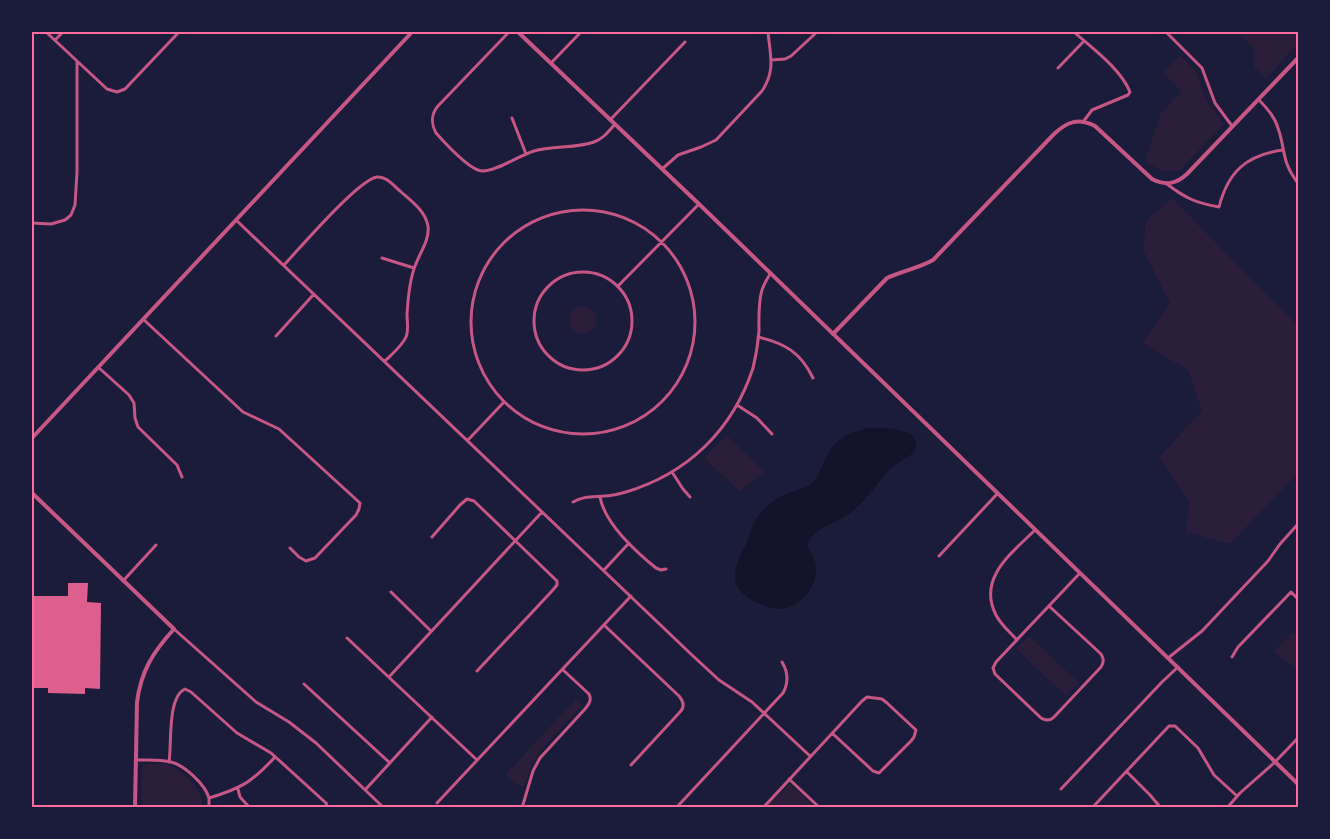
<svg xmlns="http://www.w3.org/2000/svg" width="1330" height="839" font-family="'Asap Condensed',sans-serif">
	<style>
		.green { fill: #2a1e3b }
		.water { fill: #12122b }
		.building { fill: #dd5f8e }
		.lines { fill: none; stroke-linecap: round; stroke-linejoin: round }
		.minor { stroke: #c65784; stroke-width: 3 }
		.tertiary { stroke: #c65784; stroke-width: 4 }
		.neatline { fill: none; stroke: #ff6b9d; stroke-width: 2 }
	</style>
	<rect width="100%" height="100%" fill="#1b1b3a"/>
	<!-- green -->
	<path class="green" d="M 1237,32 L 1298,32 L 1298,44 L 1265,79 L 1254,66 L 1254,48 Z
		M 1180,55 L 1195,70 L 1206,100 L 1224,124 L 1179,171 L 1163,171 L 1145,162 L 1161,113 L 1181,91 L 1163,73 Z
		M 1172,198 L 1266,294 L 1298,325 L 1298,473 L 1230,544 L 1186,532 L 1189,501 L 1159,457 L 1202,411 L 1188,370 L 1142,343 L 1170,303 L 1143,250 L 1146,221 Z
		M569 320a14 14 0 1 1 28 0a14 14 0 1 1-28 0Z
		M 726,435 L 765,472 L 750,483 L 740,492 L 704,458 Z
		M 1293,632 L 1298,637 L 1298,670 L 1284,660 L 1274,651 Z
		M 1029,636 L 1079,683 L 1066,696 L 1016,649 Z
		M 576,699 L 582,705 L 542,749 L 533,762 L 524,787 L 516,784 L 506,774 Z
		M 145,764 C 152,764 159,763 166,764 C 183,768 202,790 203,807 L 142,807 L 142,767 L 143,765 Z
		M 789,784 L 792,786 L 816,807 L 765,808 Z"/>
	<!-- water -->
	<path class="water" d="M 869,428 C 881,428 911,427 915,440 C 917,444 916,449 913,453 C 907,459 897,462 890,469 C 877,483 866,501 850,513 C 836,523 818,527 808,541 C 807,548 810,551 813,557 C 818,566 816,579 811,588 C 807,597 792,608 782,609 C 767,610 736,596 735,579 C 734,567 741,555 746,544 C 750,535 752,524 759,515 C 765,508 775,499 784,495 C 793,491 805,489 813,482 C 819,477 820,469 824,462 C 834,440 845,433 869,428 Z"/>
	<!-- building -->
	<path class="building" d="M 68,583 L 88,583 L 87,602 L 101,603 L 100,689 L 85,688 L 85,694 L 48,693 L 48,688 L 32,688 L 32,596 L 68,596 Z"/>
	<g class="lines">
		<!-- minor -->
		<path class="minor" d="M 46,32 L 107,89 L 117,92 L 125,89 L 179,32
			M 509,32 L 438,106 C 431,114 431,124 436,133 C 445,143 469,170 482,171 C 495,172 520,155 534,151 C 552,146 578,148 594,142 C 603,139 609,131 615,124
			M 1074,32 C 1092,48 1121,69 1130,92 L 1128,95 L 1092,110 L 1083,122
			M 1166,32 L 1202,68 L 1215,103 L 1232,126
			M 55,40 L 63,32
			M 771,60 L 785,59 L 791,56 L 817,32
			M 551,63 L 581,32
			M 1058,68 L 1084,41
			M 1259,100 C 1267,108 1275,117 1278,128 C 1286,151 1281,161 1298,183
			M 512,118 L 526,154
			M 610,120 L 685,42
			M 662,169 L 678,155 L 701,147 L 716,140 L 762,91 C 776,70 770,55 768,32
			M 1167,184 C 1185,198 1196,203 1219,207 C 1228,172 1246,155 1283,150
			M471 322a112 112 0 1 1 224 0a112 112 0 1 1-224 0Z
			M 236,220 L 693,656 L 719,680 L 752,702 L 810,756
			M 32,223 L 51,224 L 65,220 L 71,215 L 75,205 L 77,172 L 77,61
			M 382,258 L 414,268
			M 284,265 C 300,248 358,180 377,177 C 386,176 393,185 400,191 C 410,200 425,210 428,226 C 430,241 418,255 414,269 C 409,283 408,299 407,314 C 407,322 409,330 406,337 C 402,346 392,354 385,361
			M534 321a49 49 0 1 1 98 0a49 49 0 1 1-98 0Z
			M 618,286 L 699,204
			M 143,319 L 243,412 L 279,429 L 360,503 L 359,509 L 356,515 L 315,558 L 306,561 L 299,557 L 290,548
			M 276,336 L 314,294
			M 758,337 C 785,343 801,353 813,378
			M 98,367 L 129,395 L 134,403 L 135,418 L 138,427 L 177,465 L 182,477
			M 737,405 L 757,418 L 772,434
			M 468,440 L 504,402
			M 672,472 L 683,489 L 690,497
			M 600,497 C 605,524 635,551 656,568 L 661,570 L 666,569
			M 573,502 C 583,496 592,497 604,496 C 611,496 619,494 626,492 C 689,473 733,429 753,368 C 756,356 758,343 759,331 C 759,318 758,303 762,290 C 764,284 767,279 770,274
			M 432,537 L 460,505 L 467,499 L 474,501 L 557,581 L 557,585 L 552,591 L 477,671
			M 939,556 L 998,493
			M 604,570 L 629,543
			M 123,581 L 156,545
			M 391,592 L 431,631
			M 1049,606 L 1101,654 C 1104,659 1104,662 1101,667 L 1054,717 C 1050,721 1046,721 1041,718 L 995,674 L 993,668 L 996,662 L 1080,573
			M 604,625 L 679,696 C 684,702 685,707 680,712 L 631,765
			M 174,629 L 256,702 L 289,722 L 316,743 L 384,808
			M 347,638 L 477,760
			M 1017,640 C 1010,632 1001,625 996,615 C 977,578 1012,553 1035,530
			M 1232,657 L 1238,647 L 1291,592 L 1298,599
			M 1168,658 L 1202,631 L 1268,561 L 1280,544 L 1298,524
			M 389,677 L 542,512
			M 304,684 L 390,763
			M 137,760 C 148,760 160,759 171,762 C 184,765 205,784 209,798 C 209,800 209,805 209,808
			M 169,762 C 172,744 167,697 185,689 L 191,692 L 237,733 L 271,753 L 326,803 L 328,808
			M 1127,772 L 1150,795 L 1161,808
			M 789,779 L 820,808
			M 238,789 L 240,797 L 250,808
			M 1061,789 L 1162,682 L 1178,667
			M 365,790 L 432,717
			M 209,798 C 242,788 252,782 275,757
			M 437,803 L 631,596
			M 522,808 L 533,771 L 540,758 L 585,709 C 589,704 592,700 589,694 L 563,670
			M 676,808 L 783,693 C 789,682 788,672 782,662
			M 763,808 C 796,772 829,737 862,701 L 867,697 L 882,699 L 887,703 L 916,730 L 914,737 L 911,741 L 879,773 L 873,771 L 832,733
			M 1092,808 L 1169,726 L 1175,726 L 1198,748 L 1214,775 L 1237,796
			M 1227,808 L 1240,793 L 1275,762 L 1298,738"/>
		<!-- tertiary -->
		<path class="tertiary" d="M 518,32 L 699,204 L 1298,784
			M 833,334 L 887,278 C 902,271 919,268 933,260 L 1054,134 C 1068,121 1078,118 1095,126 L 1152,179 C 1166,186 1176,184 1187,174 L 1298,58
			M 32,438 L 412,32
			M 32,493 L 174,629 C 153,652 141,671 137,702 L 135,808"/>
	</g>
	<!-- border -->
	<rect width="1330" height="839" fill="none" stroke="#1b1b3a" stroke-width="66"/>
	<rect x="33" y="33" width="1264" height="773" class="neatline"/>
</svg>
